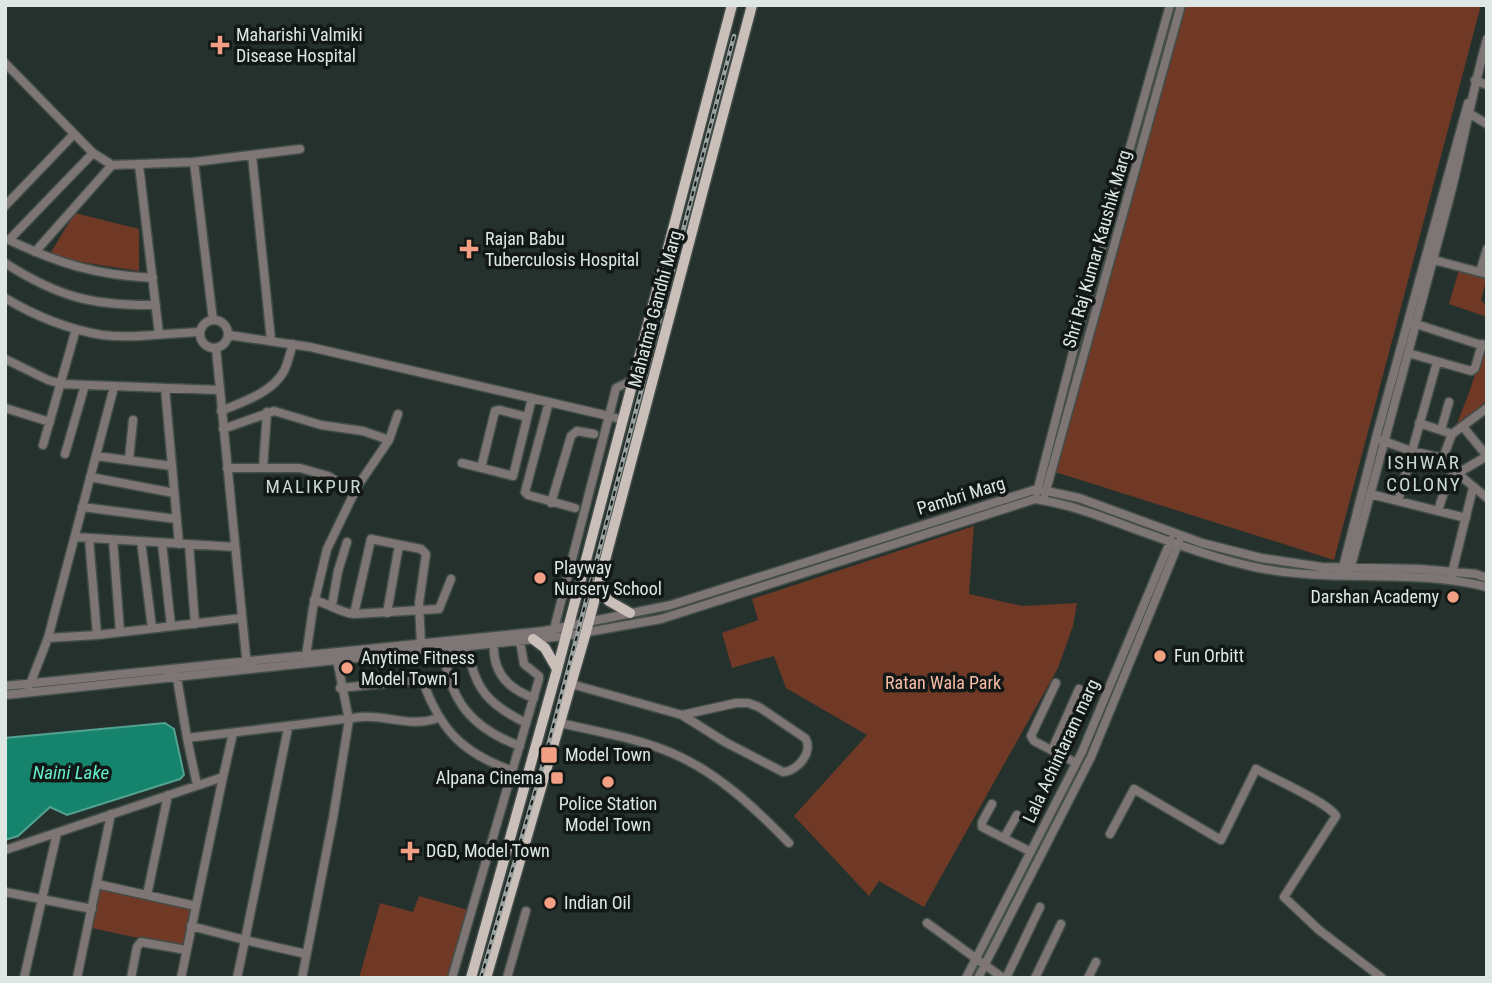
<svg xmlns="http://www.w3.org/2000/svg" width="1492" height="983" font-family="'Roboto Condensed',sans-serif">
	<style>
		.green { fill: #6f3926 }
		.water { fill: #16846d; stroke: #52a291; stroke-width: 2 }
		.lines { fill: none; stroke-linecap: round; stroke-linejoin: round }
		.minor-casing { stroke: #434e4a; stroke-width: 11 }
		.major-casing { stroke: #434e4a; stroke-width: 13 }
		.minor { stroke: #7d7674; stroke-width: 8 }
		.major { stroke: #cbbfba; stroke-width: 10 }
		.rail-casing { stroke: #99a29f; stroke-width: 4.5 }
		.rail { stroke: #121816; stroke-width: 2; stroke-dasharray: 5; stroke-linecap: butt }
		.poi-dot { fill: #f39f83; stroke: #121816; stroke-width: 2.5 }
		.labels { text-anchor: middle; stroke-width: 7; stroke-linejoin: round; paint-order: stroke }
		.poi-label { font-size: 18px; fill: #dfe7e4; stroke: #121816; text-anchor: start }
		.street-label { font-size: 18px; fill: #dfe7e4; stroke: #121816 }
		.park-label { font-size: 18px; fill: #f9bba6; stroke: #121816 }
		.neighbourhood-label { font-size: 19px; letter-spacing: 2px; fill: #c8d8d2; stroke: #121816 }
		.water-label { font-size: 19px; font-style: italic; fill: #64edca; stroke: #121816 }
	</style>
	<rect width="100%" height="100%" fill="#25312d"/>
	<!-- green -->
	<path class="green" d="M 1183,5 L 1481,5 L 1334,560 L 1052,471 Z
		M 75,213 L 139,229 L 139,271 L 48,257 Z
		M 1459,270 L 1487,277 L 1481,300 L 1487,307 L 1487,317 L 1449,304 Z
		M 1487,338 L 1487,400 L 1454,431 L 1470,390 Z
		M 974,526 L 969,594 L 1023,606 L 1077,603 L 1073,626 L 1058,668 L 924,907 L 879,881 L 869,896 L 794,816 L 867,735 L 786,688 L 774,656 L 732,668 L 722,633 L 758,620 L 752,599 Z
		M 101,887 L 193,908 L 184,948 L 92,928 Z
		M 419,896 L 468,910 L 447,978 L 359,978 L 380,903 L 413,912 Z"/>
	<!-- water -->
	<path class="water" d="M 165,723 L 174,729 L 184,775 L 180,779 L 67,815 L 50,807 L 18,836 L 5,840 L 5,738 Z"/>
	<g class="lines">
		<!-- minor casing -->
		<g class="minor-casing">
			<path id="minor" d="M 5,63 L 93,153 L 112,165 L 194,162 L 300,149
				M 1475,80 L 1487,85
				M 1467,112 L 1487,124
				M 93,153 L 9,240 C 60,264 96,275 153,278
				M 252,155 L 271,340
				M 194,162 L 213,320
				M 139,165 L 159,334
				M 5,206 L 74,134
				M 35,252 L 112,165
				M 1434,260 L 1487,274
				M 5,263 C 58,297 93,306 156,305
				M 1480,272 L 1487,249
				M 5,298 C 35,316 67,329 102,335 C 133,339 168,333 200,332
				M200 334a14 14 0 1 1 28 0a14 14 0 1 1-28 0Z
				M 1413,323 L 1484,346
				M 228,335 L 310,347 L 609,416 L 616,388 L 633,380
				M 216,348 L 247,667
				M 1408,353 L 1471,371 L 1475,368 L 1482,344
				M 5,359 L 48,380 L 62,384 L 219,390
				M 165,388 L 179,544
				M 549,402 L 525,492 L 528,495 L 575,508
				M 5,408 L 50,422
				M 221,411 C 242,402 272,393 284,371 C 288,363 290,353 293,344
				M 1419,423 L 1452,434
				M 1464,428 L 1487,456
				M 223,429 L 274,411 L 321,425 L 363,431 L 389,440
				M 1441,430 L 1449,402
				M 1381,440 L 1411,451 L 1443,458 L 1452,434 L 1487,408
				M 43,445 L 76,329
				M 65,454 L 85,385
				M 96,456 L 172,466
				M 129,460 L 133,420
				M 462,463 L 513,476 L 532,398
				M 227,468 L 300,468 L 328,476 L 354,492
				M 263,468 L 267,412
				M 481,468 L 495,411 L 500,410 L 527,417
				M 1457,473 L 1487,498
				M 90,477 L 174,493
				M 1037,492 L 1078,333 L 1170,5
				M 1045,494 L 1181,5
				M 1370,494 L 1466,518
				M 1398,501 L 1437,362
				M 551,503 L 571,436 L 577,431 L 594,434
				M 82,507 L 176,519
				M 1438,511 L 1448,479 L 1487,456
				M 75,537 L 235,547
				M 89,538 L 97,635
				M 113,540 L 120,632
				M 141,541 L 152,628
				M 162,543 L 171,626
				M 189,544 L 195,624
				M 1350,570 C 1382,446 1417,323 1449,200 C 1463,146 1472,92 1487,39
				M 1342,571 L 1377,434 L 1468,103
				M 1451,577 L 1473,488
				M 314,600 C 330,604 338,612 354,614
				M 332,605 L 338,571 L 347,542
				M 387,613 L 399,545
				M 554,629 L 609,416 L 623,420
				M 48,638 L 97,635 L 242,618
				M 494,643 C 492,672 508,689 534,698
				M 421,645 L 419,603 L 426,554 L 421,549 L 371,539 L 354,614 L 439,609 L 451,579
				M 468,646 C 473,688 489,705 526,723
				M 443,648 C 449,700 471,728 520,746
				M 306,656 L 313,608 L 327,549 L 357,487 L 389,440 L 398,414
				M 176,672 L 187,738
				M 422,679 C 440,730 462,753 513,771
				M 1056,683 L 1031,736 L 1034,741 L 1076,763
				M 571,684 L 682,715 L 736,703 L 748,703 L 759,707 L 805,738 C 814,751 798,771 783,772 L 725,742 L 682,715
				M 5,686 L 544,631 L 671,605 L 1037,489 L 1079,498 L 1202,543 L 1261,558 L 1322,567 L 1420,569 L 1476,574 L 1487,578
				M 29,687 L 48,638 L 114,387
				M 340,688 L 448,677
				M 5,695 L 565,636 L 661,619 L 1035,499 C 1069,504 1100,516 1132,528 C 1174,543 1215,559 1259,568 C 1334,583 1412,568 1487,587
				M 560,723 C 598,732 638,738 674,754 C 718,773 756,809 789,843
				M 288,728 L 245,940 L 306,954
				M 1052,750 L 1079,689
				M 197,785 L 187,738 L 361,717 C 389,715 410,728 438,718
				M 992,804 L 982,822 L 982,827 L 1031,852
				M 1110,834 L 1134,789 L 1221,840 L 1256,769 C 1272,778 1329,803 1336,816 L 1284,897 L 1319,930 L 1382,978
				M 1004,838 L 1017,815
				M 5,850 L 223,777 L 233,733
				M 97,884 L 196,906
				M 5,892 L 92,909
				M 147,895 L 168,795
				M 927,923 L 1003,978
				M 191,926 L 245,940 L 237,978
				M 24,978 L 57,833
				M 77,978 L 111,814
				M 131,978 L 137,947 L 141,942 L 186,950
				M 181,978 L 223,777
				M 302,978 L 333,818 L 349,720 L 337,660
				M 452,978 L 539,679 L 539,676 L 524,664 L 520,641
				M 507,978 L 526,911
				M 966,978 L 1082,752 L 1171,540
				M 978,978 L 1091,757 L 1179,542
				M 1006,978 L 1040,907
				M 1035,978 L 1061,924
				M 1088,978 L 1096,962"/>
		</g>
		<!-- major casing -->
		<g class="major-casing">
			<path id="major" d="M 597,587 L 609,601 L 630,613
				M 533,639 L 545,648 L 557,669
				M 471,978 L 557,670 L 732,5
				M 486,978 L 586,632 L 752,5"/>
		</g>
		<!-- minor -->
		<use href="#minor" class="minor"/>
		<!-- major -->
		<use href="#major" class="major"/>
		<!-- rail casing -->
		<g class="rail-casing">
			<path id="rail" d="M 481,978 L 546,754 L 734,36"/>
		</g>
		<!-- rail -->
		<use href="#rail" class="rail"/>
	</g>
	<!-- markers -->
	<g class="poi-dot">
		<path d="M216.5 34.5h7v7h7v7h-7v7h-7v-7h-7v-7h7z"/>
		<path d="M465.5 238.5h7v7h7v7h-7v7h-7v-7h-7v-7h7z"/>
		<circle cx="540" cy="578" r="7"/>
		<circle cx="1453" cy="597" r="7"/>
		<circle cx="1160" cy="656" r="7"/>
		<circle cx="347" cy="668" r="7"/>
		<rect x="540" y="746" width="18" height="18" rx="3.5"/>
		<rect x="550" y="771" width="14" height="14" rx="3.5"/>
		<circle cx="608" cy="782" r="7"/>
		<path d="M406.5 840.5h7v7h7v7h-7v7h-7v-7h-7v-7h7z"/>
		<circle cx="550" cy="903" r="7"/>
	</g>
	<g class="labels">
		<!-- poi labels -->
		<g class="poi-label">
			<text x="236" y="41">Maharishi Valmiki<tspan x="236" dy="21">Disease Hospital</tspan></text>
			<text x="485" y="245">Rajan Babu<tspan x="485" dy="21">Tuberculosis Hospital</tspan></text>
			<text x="554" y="574">Playway<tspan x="554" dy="21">Nursery School</tspan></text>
			<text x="1439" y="603" text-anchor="end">Darshan Academy</text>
			<text x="1174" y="662">Fun Orbitt</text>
			<text x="361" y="664">Anytime Fitness<tspan x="361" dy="21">Model Town 1</tspan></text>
			<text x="565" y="761">Model Town</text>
			<text x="543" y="784" text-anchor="end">Alpana Cinema</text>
			<text x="608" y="810" text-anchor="middle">Police Station<tspan x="608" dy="21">Model Town</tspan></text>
			<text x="426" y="857">DGD, Model Town</text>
			<text x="564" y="909">Indian Oil</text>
		</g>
		<!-- street labels -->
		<g class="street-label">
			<text transform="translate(1097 249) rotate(-74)" y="6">Shri Raj Kumar Kaushik Marg</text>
			<text transform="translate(655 309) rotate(-75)" y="6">Mahatma Gandhi Marg</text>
			<text transform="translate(961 496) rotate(-17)" y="6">Pambri Marg</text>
			<text transform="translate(1061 751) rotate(-65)" y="6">Lala Achintaram marg</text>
		</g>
		<!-- park labels -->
		<g class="park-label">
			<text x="943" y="689">Ratan Wala Park</text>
		</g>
		<!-- neighbourhood labels -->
		<g class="neighbourhood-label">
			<text x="1424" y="469">ISHWAR<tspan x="1424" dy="22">COLONY</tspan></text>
			<text x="314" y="493">MALIKPUR</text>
		</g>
		<!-- water labels -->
		<g class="water-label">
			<text x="71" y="779">Naini Lake</text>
		</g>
	</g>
	<!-- border -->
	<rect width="1492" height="983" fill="none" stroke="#dfe7e4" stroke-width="14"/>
</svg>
